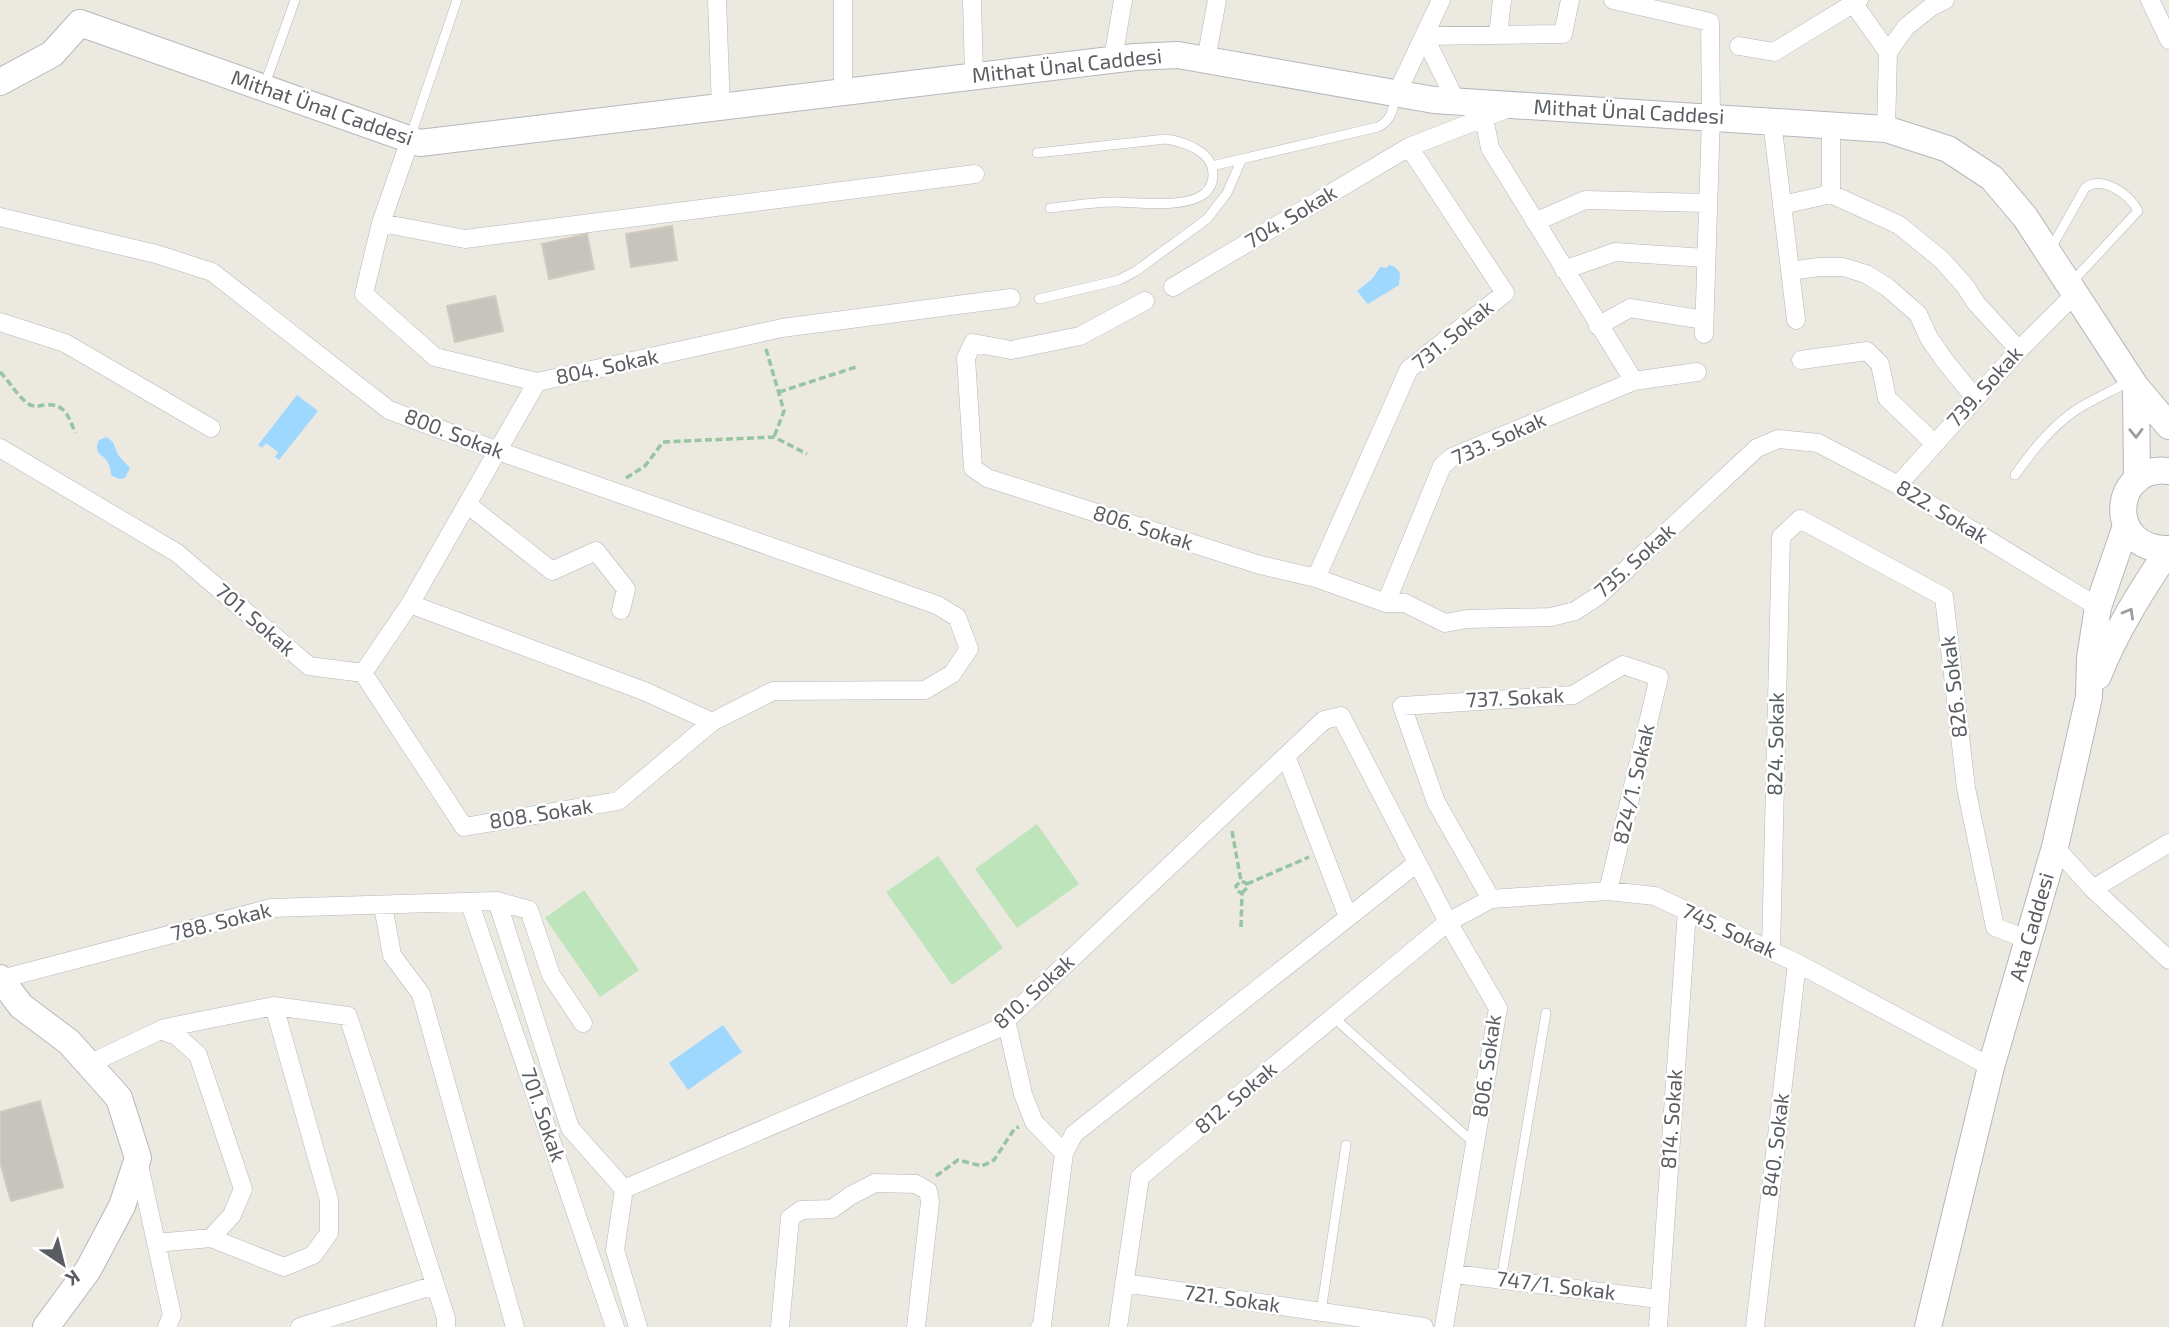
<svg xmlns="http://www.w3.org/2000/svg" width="2169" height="1327" font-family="'Exo 2',sans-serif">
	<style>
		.green { fill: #bee4bc }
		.water { fill: #9ed8fe }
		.building { fill: #c7c4be; stroke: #d1cabf; stroke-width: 2 }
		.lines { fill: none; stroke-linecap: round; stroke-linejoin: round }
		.lane-casing { stroke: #b3b7bb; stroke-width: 10 }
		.street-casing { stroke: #b3b7bb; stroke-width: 19 }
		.secondary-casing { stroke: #b4b8bd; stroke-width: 28 }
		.path { stroke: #96c5a2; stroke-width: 3.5; stroke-dasharray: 7 3.5; stroke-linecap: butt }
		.lane { stroke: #fff; stroke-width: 9 }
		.street { stroke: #fff; stroke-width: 18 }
		.secondary { stroke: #fff; stroke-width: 26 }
		.oneway { stroke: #9b9ea0 }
		.labels { text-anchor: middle; stroke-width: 5; stroke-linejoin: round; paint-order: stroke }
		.street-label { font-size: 21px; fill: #595d61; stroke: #fff }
	</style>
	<rect width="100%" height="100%" fill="#ece9e0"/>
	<!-- green -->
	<path class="green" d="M 1037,824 L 1079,884 L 1017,928 L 975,869 Z
		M 938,856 L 1003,948 L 952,985 L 886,892 Z
		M 584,890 L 639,970 L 600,997 L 545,918 Z"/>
	<!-- water -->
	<path class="water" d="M 1389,265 L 1395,267 L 1400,273 L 1399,285 L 1368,304 L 1357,291 L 1373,278 L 1380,267 L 1386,268 Z
		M 297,395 L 318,411 L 279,460 L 275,457 L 278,452 L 266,443 L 262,448 L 258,445 Z
		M 106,437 L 113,442 L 118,455 L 130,468 L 125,478 L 120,479 L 112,476 C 110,473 111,469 109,465 C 105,453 92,456 99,440 Z
		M 723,1025 L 742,1052 L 688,1090 L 669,1063 Z"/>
	<!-- building -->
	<path class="building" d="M 672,226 L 677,260 L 631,267 L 626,234 Z
		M 587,234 L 594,269 L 549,279 L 542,244 Z
		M 495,296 L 503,331 L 455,342 L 447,306 Z
		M 40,1101 L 63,1187 L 11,1201 L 0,1162 L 0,1112 Z"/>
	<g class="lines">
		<!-- lane casing -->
		<g class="lane-casing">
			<path id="lane" d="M 265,84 L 295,0
				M 410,138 L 457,0
				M 1037,153 L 1166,139 C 1185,142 1214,152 1213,175 C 1213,183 1210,189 1204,194 C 1184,209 1138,202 1114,202 C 1093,202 1071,206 1050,208
				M 1212,166 L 1378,127 C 1392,120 1393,109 1396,95
				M 2050,250 L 2085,188 C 2102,175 2130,194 2138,211 L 2071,283
				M 1039,299 L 1119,280 L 1136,271 L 1207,219 L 1227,193 L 1241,161
				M 2015,475 C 2033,450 2051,427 2076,410 C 2093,399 2112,391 2130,381
				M 1333,1017 L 1474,1143
				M 1501,1280 L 1546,1013
				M 1321,1312 L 1346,1145"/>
		</g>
		<!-- street casing -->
		<g class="street-casing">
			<path id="street" d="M 717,0 L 721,108
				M 843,0 L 843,92
				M 972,0 L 974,76
				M 1613,0 L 1710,22 L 1711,117 L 1704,334
				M 2150,0 L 2169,40
				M 1853,3 L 1888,52
				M 1498,35 L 1502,0
				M 1424,36 L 1563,34 L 1570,0
				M 1424,36 L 1456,101 L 1463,105
				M 1739,46 L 1774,52 L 1859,0
				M 1113,59 L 1123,0
				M 1206,60 L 1217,0
				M 1397,93 L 1441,0
				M 1484,118 L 1490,148 L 1634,381
				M 1772,121 L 1796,320
				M 1831,124 L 1831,194
				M 1886,129 L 1888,52 L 1906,27 L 1931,7 L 1945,0
				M 410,140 L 381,223 L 364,294 L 435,357 L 537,382 L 782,328 L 1011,298
				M 1782,205 L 1831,194 L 1899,225 L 1942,260 L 1965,286 L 1976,303 L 2019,350
				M 0,217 L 156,254 L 212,272 L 389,410 L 498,451 L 937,605 L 957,617 L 969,649 L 952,674 L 925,690 L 773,691 L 712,722 L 618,801 L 464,827 L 363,673 L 309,666 L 177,553 L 0,448
				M 1535,222 L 1585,200 L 1708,203
				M 381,223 L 465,239 L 975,174
				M 1564,270 L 1615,252 L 1706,258
				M 1790,271 L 1819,267 L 1843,267 L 1866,274 L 1887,287 L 1918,314 L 1929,338 L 1945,361 L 1975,398
				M 1173,287 L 1409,147 L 1509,108
				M 1145,301 L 1080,336 L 1011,350 L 973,343 L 966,358 L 973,468 L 987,478 L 1260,565 L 1316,578 L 1386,603 L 1405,603 L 1445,623 L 1467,619 L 1551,617 L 1575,611 L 1598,596 L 1757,448 L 1778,439 L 1818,443 L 1898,485 L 2098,607
				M 0,322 L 65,343 L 211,428
				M 1598,326 L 1630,308 L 1704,320
				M 1801,360 L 1867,351 L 1880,364 L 1887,398 L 1935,444
				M 1898,485 L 2019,350 L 2076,293
				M 467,504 L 552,571 L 596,551 L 626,589 L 621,610
				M 1316,578 L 1409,369 L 1505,293 L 1409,147
				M 1386,603 L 1442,466 L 1452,457 L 1634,381 L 1697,372
				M 410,604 L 644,691 L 712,722
				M 363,673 L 410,604 L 537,382
				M 1286,756 L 1348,917
				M 2055,847 L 2093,889 L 2169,843
				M 2093,889 L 2169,960
				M 1491,899 L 1436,802 L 1402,706 L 1573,695 L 1623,665 L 1659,677 L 1608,891
				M 497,901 L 570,1128 L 624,1189 L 615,1250 L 638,1327
				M 470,904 L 615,1327
				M 383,906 L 392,955 L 421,994 L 515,1327
				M 1771,950 L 1781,537 L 1800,519 L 1944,597 L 1966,788 L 1995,927 L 2029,940
				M 1,979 L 271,908 L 497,901 L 529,910 L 551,975 L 583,1023
				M 1006,1020 L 1023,1094 L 1034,1122 L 1064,1153
				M 89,1064 L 165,1028 L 274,1006 L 348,1016 L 446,1318 L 446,1327
				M 138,1160 L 172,1315 L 167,1327
				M 624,1189 L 997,1029 L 1324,720 L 1341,716 L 1448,922 L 1498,1008 L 1444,1327
				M 211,1238 L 284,1267 L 313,1255 L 329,1233 L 329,1200 L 274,1006
				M 156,1243 L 211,1238 L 232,1215 L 243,1189 L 198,1055 L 177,1036 L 160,1030
				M 1454,1274 L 1659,1299
				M 1124,1283 L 1424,1327
				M 300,1327 L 435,1285
				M 780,1327 L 790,1218 L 801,1210 L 832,1209 L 850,1196 L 875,1183 L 916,1184 L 928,1191 L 930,1202 L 916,1327
				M 1040,1327 L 1042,1325 L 1064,1153 L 1074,1134 L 1417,863
				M 1118,1327 L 1140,1177 L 1448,922 L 1491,899 L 1608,891 L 1655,896 L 1797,963 L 1991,1067
				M 1658,1327 L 1687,911
				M 1755,1327 L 1797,963"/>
		</g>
		<!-- secondary casing -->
		<g class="secondary-casing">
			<path id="secondary" d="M 80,23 L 420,143 L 1135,57 L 1178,55 L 1434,100 L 1886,129 L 1948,149 L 1992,178 L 2025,217 L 2136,387 L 2169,426
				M 0,82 L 52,54 L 80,23
				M 2136,387 L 2137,480
				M 2169,471 C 2111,464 2105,551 2169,549
				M 2098,676 C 2116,630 2142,590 2169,549
				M 0,978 L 21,1006 L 69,1042 L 119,1098 L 138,1158 L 122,1206 L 88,1270 L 46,1327
				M 1928,1327 L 1991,1067 L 2055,847 L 2089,697 L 2090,658 L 2098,607 L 2126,526"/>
		</g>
		<!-- path -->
		<path class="path" d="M 766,349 L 784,411 L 774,437
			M 0,372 C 9,381 16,394 26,402 C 34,409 38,405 47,405 C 65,403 70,419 75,433
			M 779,392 L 856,367
			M 626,478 L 645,466 L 663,442 L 774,437 L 807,454
			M 1232,831 L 1241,881
			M 1247,884 L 1309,857
			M 1241,927 L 1242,893 L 1237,891 L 1236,886 L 1241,881 L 1246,883 L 1248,887 L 1242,893
			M 936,1176 L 958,1160 L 982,1166 L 994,1160 L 1015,1128 L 1019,1127"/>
		<!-- lane -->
		<use href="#lane" class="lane"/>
		<!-- street -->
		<use href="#street" class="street"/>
		<!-- secondary -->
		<use href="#secondary" class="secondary"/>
	</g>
	<!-- one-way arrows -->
	<defs><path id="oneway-chevron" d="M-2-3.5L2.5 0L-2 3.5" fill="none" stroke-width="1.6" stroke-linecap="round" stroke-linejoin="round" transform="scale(1.75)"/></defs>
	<g class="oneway">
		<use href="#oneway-chevron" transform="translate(2136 433) rotate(89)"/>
		<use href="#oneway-chevron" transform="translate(2129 613) rotate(-60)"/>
	</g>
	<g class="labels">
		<!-- street labels -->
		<g class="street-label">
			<text transform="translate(1067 66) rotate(-6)" y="7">Mithat Ünal Caddesi</text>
			<text transform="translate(322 108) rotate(19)" y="7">Mithat Ünal Caddesi</text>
			<text transform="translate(1629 112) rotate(3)" y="7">Mithat Ünal Caddesi</text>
			<text transform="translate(1291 217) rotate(-31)" y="7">704. Sokak</text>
			<text transform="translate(1453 335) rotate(-39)" y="7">731. Sokak</text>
			<text transform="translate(607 367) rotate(-12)" y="7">804. Sokak</text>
			<text transform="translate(1985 387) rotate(-48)" y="7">739. Sokak</text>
			<text transform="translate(454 434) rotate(21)" y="7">800. Sokak</text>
			<text transform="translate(1499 439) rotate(-24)" y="7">733. Sokak</text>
			<text transform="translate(1942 512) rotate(31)" y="7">822. Sokak</text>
			<text transform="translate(1143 528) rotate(18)" y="7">806. Sokak</text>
			<text transform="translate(1635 561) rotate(-42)" y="7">735. Sokak</text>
			<text transform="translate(255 620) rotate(41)" y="7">701. Sokak</text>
			<text transform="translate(1954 687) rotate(-97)" y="7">826. Sokak</text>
			<text transform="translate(1515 698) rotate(-3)" y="7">737. Sokak</text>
			<text transform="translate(1776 744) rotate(-89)" y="7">824. Sokak</text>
			<text transform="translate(1634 784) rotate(-77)" y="7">824/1. Sokak</text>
			<text transform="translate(541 814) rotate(-9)" y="7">808. Sokak</text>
			<text transform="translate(221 922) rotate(-14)" y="7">788. Sokak</text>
			<text transform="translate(2032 927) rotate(-74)" y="7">Ata Caddesi</text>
			<text transform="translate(1729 931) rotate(25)" y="7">745. Sokak</text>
			<text transform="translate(1034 992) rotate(-42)" y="7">810. Sokak</text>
			<text transform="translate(1487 1066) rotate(-82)" y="7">806. Sokak</text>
			<text transform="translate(1236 1098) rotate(-40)" y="7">812. Sokak</text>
			<text transform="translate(543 1115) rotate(71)" y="7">701. Sokak</text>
			<text transform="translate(1672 1119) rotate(-86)" y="7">814. Sokak</text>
			<text transform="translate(1776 1145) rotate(-83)" y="7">840. Sokak</text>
			<text transform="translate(1556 1286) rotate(7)" y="7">747/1. Sokak</text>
			<text transform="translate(1232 1299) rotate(8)" y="7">721. Sokak</text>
		</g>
	</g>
	<!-- north arrow -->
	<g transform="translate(63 1264) rotate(145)" stroke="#ffffff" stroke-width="5" paint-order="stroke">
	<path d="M0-5L12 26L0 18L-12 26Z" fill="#595d61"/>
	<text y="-10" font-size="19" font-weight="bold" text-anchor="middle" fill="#595d61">K</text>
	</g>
</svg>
